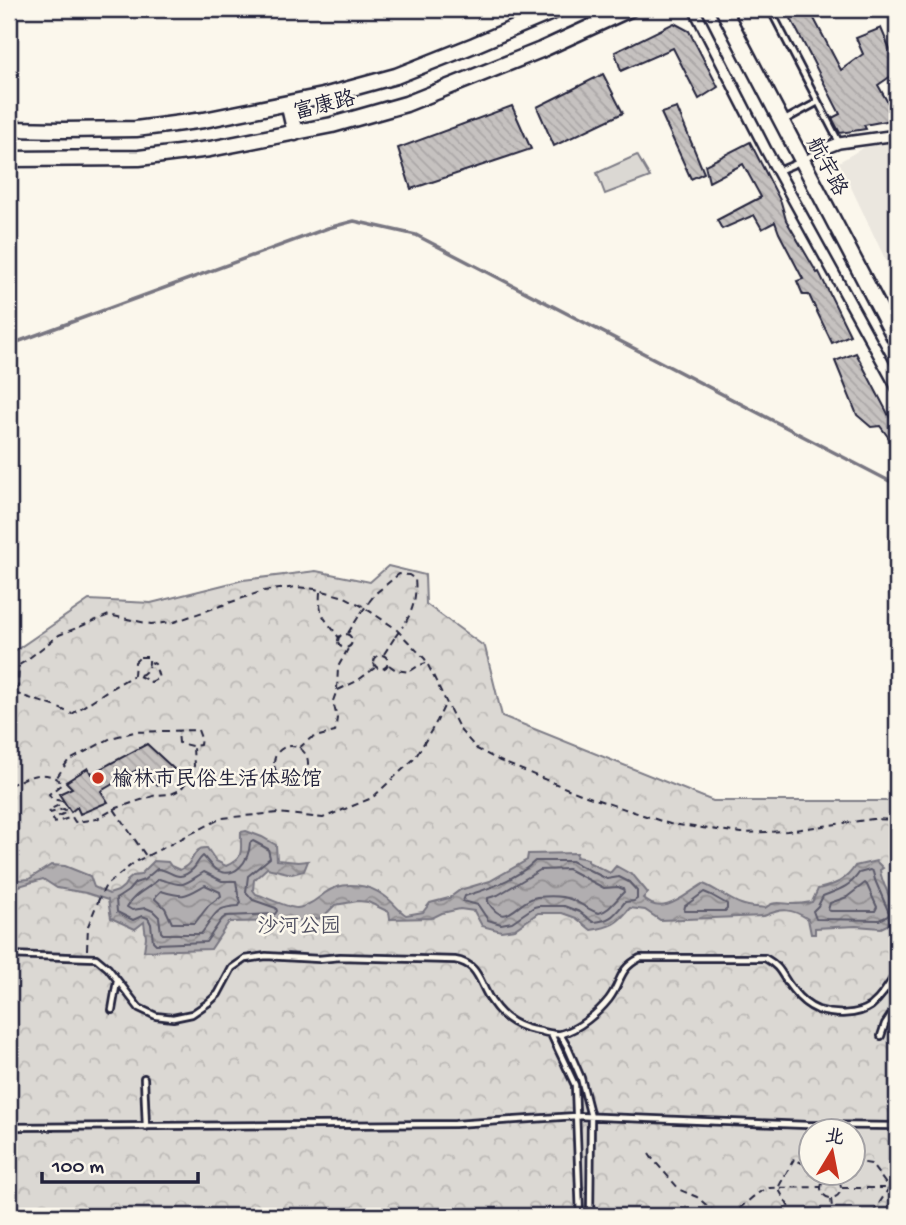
<svg xmlns="http://www.w3.org/2000/svg" width="906" height="1225" font-family="'Gochi Hand','LXGW WenKai TC',sans-serif">
	<style>
		.built { fill: #ebe7df }
		.park { fill: url(#park-crowns); stroke: #7e7d87; stroke-width: 2; fill-rule: evenodd }
		.pitch { fill: #dbd8d3; stroke: #7e7d87; stroke-width: 2 }
		.water { fill: url(#water-waves); stroke: #787681; stroke-width: 2 }
		.lines { fill: none; stroke-linecap: round; stroke-linejoin: round }
		.shore { stroke: #5b5a6a; stroke-width: 2 }
		.stream { stroke: #787681; stroke-width: 3.5 }
		.building { fill: url(#building-back-hatch); stroke: #22223b; stroke-width: 2 }
		.service-casing { stroke: #22223b; stroke-width: 10 }
		.minor-casing { stroke: #22223b; stroke-width: 14 }
		.primary-casing { stroke: #22223b; stroke-width: 19 }
		.path { stroke: #22223b; stroke-width: 2; stroke-dasharray: 7 5; stroke-linecap: butt }
		.service { stroke: #fbf7ec; stroke-width: 4.5 }
		.minor { stroke: #fbf7ec; stroke-width: 9 }
		.primary { stroke: #fbf7ec; stroke-width: 14 }
		.path-bridge { stroke: #22223b; stroke-width: 2; stroke-dasharray: 7 5; stroke-linecap: butt }
		.poi-dot { fill: #c8321e; stroke: #fbf7ec; stroke-width: 2.5 }
		.labels { text-anchor: middle; stroke-width: 5; stroke-linejoin: round; paint-order: stroke }
		.street-label { font-size: 21px; fill: #22223b; stroke: #fbf7ec }
		.poi-label { font-size: 21px; fill: #22223b; stroke: #fbf7ec; text-anchor: start }
		.park-label { font-size: 21px; fill: #505061; stroke: #fbf7ec }
	</style>
	<defs>
		<pattern id="park-crowns" width="20" height="18" patternUnits="userSpaceOnUse" patternTransform="scale(1.75)"><rect width="20" height="18" fill="#dbd8d3"/><path d="M2 6a3 3 0 1 1 6 0M12 15a3 3 0 1 1 6 0" fill="none" stroke="#bcb9b6"/></pattern>
		<pattern id="water-waves" width="16" height="10" patternUnits="userSpaceOnUse" patternTransform="scale(1.75)"><rect width="16" height="10" fill="#b1aeb0"/><path d="M0 5q4-4 8 0t8 0" fill="none" stroke="#908d90"/></pattern>
		<pattern id="building-back-hatch" width="6" height="6" patternUnits="userSpaceOnUse" patternTransform="scale(1.75)"><rect width="6" height="6" fill="#c6c2c0"/><path d="M-1 5l2 2M0 0l6 6M5-1l2 2" fill="none" stroke="#aaa6a6"/></pattern>
	</defs>
	<rect width="100%" height="100%" fill="#fbf7ec"/>
	<filter id="ink" filterUnits="userSpaceOnUse"><feTurbulence type="fractalNoise" baseFrequency=".0143" numOctaves="2"/><feDisplacementMap in="SourceGraphic" scale="14" xChannelSelector="R" yChannelSelector="G"/><feConvolveMatrix kernelMatrix="1 2 1 2 8 2 1 2 1" color-interpolation-filters="sRGB"/></filter>
	<g filter="url(#ink)">
		<!-- built -->
		<path class="built" d="M 897,140 L 897,284 L 839,162 L 871,143 Z"/>
		<!-- park -->
		<path class="park" d="M 388,566 L 425,575 L 426,604 L 485,647 L 502,716 L 713,801 L 897,801 L 897,1216 L 9,1216 L 9,655 L 89,600 L 151,603 L 243,580 L 316,571 L 370,582 ZM 811,1130 L 853,1130 L 853,1172 L 811,1172 Z"/>
		<!-- pitch -->
		<path class="pitch" d="M 637,155 L 650,177 L 605,194 L 597,173 Z"/>
		<!-- water -->
		<path class="water" d="M 246,831 L 262,837 L 276,845 L 277,860 L 298,862 L 308,861 L 304,871 L 292,874 L 267,868 L 254,880 L 253,890 L 256,894 C 266,897 288,908 297,908 C 307,907 317,899 325,893 C 343,880 369,884 386,897 C 393,902 398,910 406,915 L 423,912 L 430,903 L 449,898 L 460,890 L 490,881 L 527,860 L 528,854 L 577,853 L 576,857 L 588,859 L 588,862 L 610,873 L 616,866 L 634,876 L 648,893 L 643,898 C 663,918 685,894 703,884 C 717,889 727,899 741,904 C 748,907 757,907 765,908 C 774,900 783,904 794,904 C 800,904 806,903 812,902 L 818,889 C 834,885 846,881 855,866 L 876,861 L 883,868 L 880,870 C 882,888 897,903 895,921 L 881,928 L 856,926 L 815,928 L 815,934 L 811,934 L 808,919 C 791,908 782,908 764,916 L 660,920 L 645,910 L 630,908 C 617,924 611,927 591,930 L 576,918 L 562,913 L 538,913 L 515,929 L 501,931 L 482,926 L 474,911 L 460,909 L 442,913 L 432,918 L 390,919 L 389,912 L 368,902 L 358,901 L 335,905 L 322,918 L 302,921 L 229,922 L 211,949 L 144,951 L 146,937 L 144,922 L 135,929 L 111,918 L 108,900 L 86,893 L 57,888 L 43,879 L 9,889 L 9,881 L 29,879 L 51,865 L 65,866 L 90,876 L 94,887 L 109,894 L 118,891 L 124,886 L 127,881 L 133,876 L 140,875 L 154,861 L 168,862 L 171,866 L 180,870 C 183,868 187,866 189,863 C 195,856 195,847 207,848 L 216,861 L 226,866 C 246,857 240,850 241,832 Z"/>
		<g class="lines">
			<!-- shore -->
			<path class="shore" d="M 253,841 L 268,849 L 270,858 L 248,876 L 246,892 L 253,900 L 276,908 L 277,911 L 275,914 L 226,916 L 222,919 L 206,942 L 156,944 L 153,941 L 151,924 L 148,918 L 142,916 L 133,920 L 117,912 L 116,899 L 128,891 L 135,883 L 144,880 L 157,869 C 172,869 176,885 193,869 C 197,865 198,860 203,856 C 207,860 210,865 215,869 C 235,881 249,861 250,843 Z
				M 535,861 L 571,861 L 607,879 L 619,877 L 629,882 L 637,891 L 637,899 L 634,901 L 625,902 C 614,915 611,921 593,922 L 580,912 L 564,906 L 538,906 L 534,907 L 512,922 L 501,924 L 488,920 L 478,905 L 463,901 L 465,896 C 489,889 517,879 535,861 Z
				M 540,870 L 568,869 L 604,888 L 618,887 L 623,889 L 624,892 C 616,899 610,911 599,913 C 594,913 577,901 570,899 C 561,895 547,896 537,897 C 516,900 507,932 488,902 L 488,898 L 498,895 Z
				M 870,870 L 873,872 L 875,880 L 889,913 L 888,916 L 879,920 L 816,919 L 813,911 L 818,906 L 823,896 C 838,890 850,887 859,873 Z
				M 204,872 L 222,881 L 236,881 L 238,894 L 241,902 L 239,906 C 213,907 216,915 201,934 L 163,934 L 161,932 L 159,917 L 153,911 L 146,908 L 132,910 L 127,907 C 133,894 148,889 159,879 C 186,887 180,887 204,872 Z
				M 865,883 L 867,885 L 877,907 L 875,911 L 831,911 L 828,910 L 830,903 L 847,897 Z
				M 205,885 L 220,892 L 221,896 L 209,905 L 195,923 L 172,923 L 165,908 L 155,899 L 156,896 L 161,891 C 185,898 184,897 205,885 Z
				M 704,892 L 711,895 L 727,904 L 727,909 L 725,911 L 684,911 L 685,906 Z"/>
			<!-- stream -->
			<path class="stream" d="M 9,345 L 328,228 L 354,221 L 416,235 L 897,485"/>
		</g>
		<!-- building -->
		<path class="building" d="M 786,9 L 809,9 L 841,70 L 863,54 L 856,38 L 881,28 L 897,66 L 897,72 L 878,85 L 897,119 L 864,125 L 866,129 L 840,133 L 832,118 L 840,114 Z
			M 674,23 L 689,31 L 718,87 L 699,99 L 673,48 L 621,71 L 615,52 Z
			M 603,74 L 623,113 L 554,146 L 537,107 Z
			M 512,106 L 531,149 L 411,189 L 398,148 Z
			M 677,108 L 704,173 L 691,179 L 661,113 Z
			M 750,142 L 781,202 L 786,220 L 817,273 L 819,272 L 850,335 L 832,343 L 809,295 L 803,295 L 797,281 L 803,279 L 779,233 L 775,222 L 762,229 L 754,215 L 722,229 L 717,220 L 761,197 L 743,164 L 709,182 L 705,165 Z
			M 856,353 L 897,431 L 897,449 L 880,426 L 871,427 L 857,415 L 835,361 Z
			M 147,744 L 174,769 L 158,785 L 140,768 L 101,791 L 108,802 L 80,814 L 77,807 L 71,812 L 59,794 L 72,788 L 66,782 L 88,768 L 91,774 Z"/>
		<g class="lines">
			<!-- service casing -->
			<g class="service-casing">
				<path id="service" d="M 770,9 L 839,142
					M 785,120 L 818,102
					M 778,171 L 802,161 L 820,150
					M 9,955 L 96,958 L 108,968 L 139,1008 L 156,1016 L 173,1018 L 192,1014 L 208,1003 L 218,994 L 232,968 L 245,959 L 266,956 L 319,959 L 340,957 L 455,960 C 480,964 479,984 492,1002 C 504,1020 519,1028 540,1031 C 547,1033 555,1035 561,1034 C 579,1029 598,1013 609,999 C 622,982 618,969 640,958 L 765,958 C 783,968 781,976 793,990 C 799,998 808,1006 818,1010 C 834,1015 857,1016 871,1006 C 882,997 890,984 897,971
					M 112,1010 L 117,981
					M 551,1034 L 575,1085 L 580,1216
					M 560,1034 L 568,1048 L 581,1078 L 591,1117 L 590,1216
					M 881,1036 L 885,1024 L 897,1006
					M 144,1078 L 146,1127
					M 9,1127 L 455,1124 L 576,1116 L 807,1125 L 897,1126"/>
			</g>
			<!-- minor casing -->
			<g class="minor-casing">
				<path id="minor" d="M 694,9 L 766,150 L 897,388
					M 821,150 L 839,143 L 897,135"/>
			</g>
			<!-- primary casing -->
			<g class="primary-casing">
				<path id="primary" d="M 723,9 L 897,342
					M 288,103 L 295,133
					M 9,129 L 63,130 L 136,129 L 204,120 L 323,96 L 396,76 L 474,45 L 559,9
					M 9,159 L 139,158 L 210,149 L 332,125 L 406,104 L 541,50 L 630,9"/>
			</g>
			<!-- path -->
			<path class="path" d="M 320,592 C 318,618 326,618 339,638
				M 369,602 L 376,593 L 399,574 L 409,575 L 415,579 C 417,596 413,612 403,626
				M 348,633 L 361,613
				M338 641a7 7 0 1 1 14 0a7 7 0 1 1-14 0Z
				M 384,654 L 395,637
				M374 662a7 7 0 1 1 14 0a7 7 0 1 1-14 0Z
				M 140,657 L 149,657 C 150,667 146,677 134,675 L 135,662 Z
				M 389,665 L 396,670 L 409,672 L 418,666 L 426,663
				M 9,671 L 24,662 L 59,635 L 109,615 L 151,624 L 174,622 L 263,591 L 297,587 L 315,589 L 345,597 L 362,606 L 395,628 L 425,659 L 460,730 L 477,749 L 500,761 L 583,795 L 670,824 L 742,833 L 787,831 L 873,819 L 897,820
				M 139,676 L 151,682 L 159,678 L 155,664 L 151,662
				M 338,690 L 357,681 L 376,667
				M 14,693 L 54,706 L 72,714 L 108,690 L 134,675
				M 9,701 L 18,686 L 19,666
				M274 763a17 17 0 1 1 34 0a17 17 0 1 1-34 0Z
				M 299,748 L 311,738 L 335,732 L 337,718 L 333,701 L 337,690 L 338,667 L 349,647
				M 57,777 L 68,761 L 111,738 L 134,732 L 198,730 L 201,738 L 200,745 L 192,746 L 179,743 L 178,731
				M 9,786 C 24,777 49,767 62,784 L 49,794 L 52,799 L 62,801 L 61,804 L 49,810 L 50,813 L 64,809 L 67,812 L 53,819 L 54,823 L 72,817 L 75,822 L 97,819 L 114,809 L 146,856
				M 114,809 L 156,795 L 171,794 L 180,790 L 188,780 L 194,766 L 193,747
				M 87,950 L 88,926 L 99,899 L 106,885 L 135,862 L 222,818 L 278,813 L 323,818 L 372,798 L 415,758 L 437,721 L 446,702
				M 649,1154 L 651,1157 L 680,1190 L 697,1197 L 718,1215 L 725,1216
				M 853,1159 L 859,1162 L 871,1164 L 889,1188 L 871,1216
				M821 1188a10 10 0 1 1 20 0a10 10 0 1 1-20 0Z
				M 842,1188 L 884,1188 L 897,1186
				M 831,1199 L 833,1216
				M 730,1216 C 742,1208 756,1191 769,1188 L 821,1187
				M 807,1216 L 800,1214 L 794,1216 L 778,1188 L 794,1159 L 802,1163 L 811,1157"/>
			<!-- service -->
			<use href="#service" class="service"/>
			<!-- minor -->
			<use href="#minor" class="minor"/>
			<!-- primary -->
			<use href="#primary" class="primary"/>
			<!-- path-bridge -->
			<path class="path-bridge" d="M 361,613 L 369,602
				M 395,637 L 403,626"/>
		</g>
	</g>
	<!-- markers -->
	<circle class="poi-dot" cx="98" cy="778" r="7"/>
	<g class="labels">
		<!-- street labels -->
		<g class="street-label">
			<text transform="translate(324 104) rotate(-14)" y="7">富康路</text>
			<text transform="translate(828 166) rotate(62)" y="7">航宇路</text>
		</g>
		<!-- poi labels -->
		<g class="poi-label">
			<text x="112" y="785">榆林市民俗生活体验馆</text>
		</g>
		<!-- park labels -->
		<g class="park-label">
			<text x="299" y="932">沙河公园</text>
		</g>
	</g>
	<!-- margin -->
	<rect width="906" height="1225" fill="none" stroke="#fbf7ec" stroke-width="35"/>
	<rect x="18" y="18" width="871" height="1190" fill="none" stroke="#22223b" stroke-width="2.5" filter="url(#ink)"/>
	<!-- north arrow -->
	<g transform="translate(832 1152) rotate(10)"><circle r="33" fill="#fbf7ec" stroke="#a4a2a5" stroke-width="2"/>
	<path d="M0-5L12 26L0 18L-12 26Z" fill="#c8321e"/>
	<text y="-10" font-size="19" font-weight="bold" text-anchor="middle" fill="#22223b">北</text>
	</g>
	<!-- scale -->
	<path d="M42 1172v10h156v-10" fill="none" stroke="#22223b" stroke-width="3.5"/>
	<text x="52" y="1172" font-size="21" fill="#22223b" stroke="#fbf7ec" stroke-width="5" paint-order="stroke">100 m</text>
</svg>
